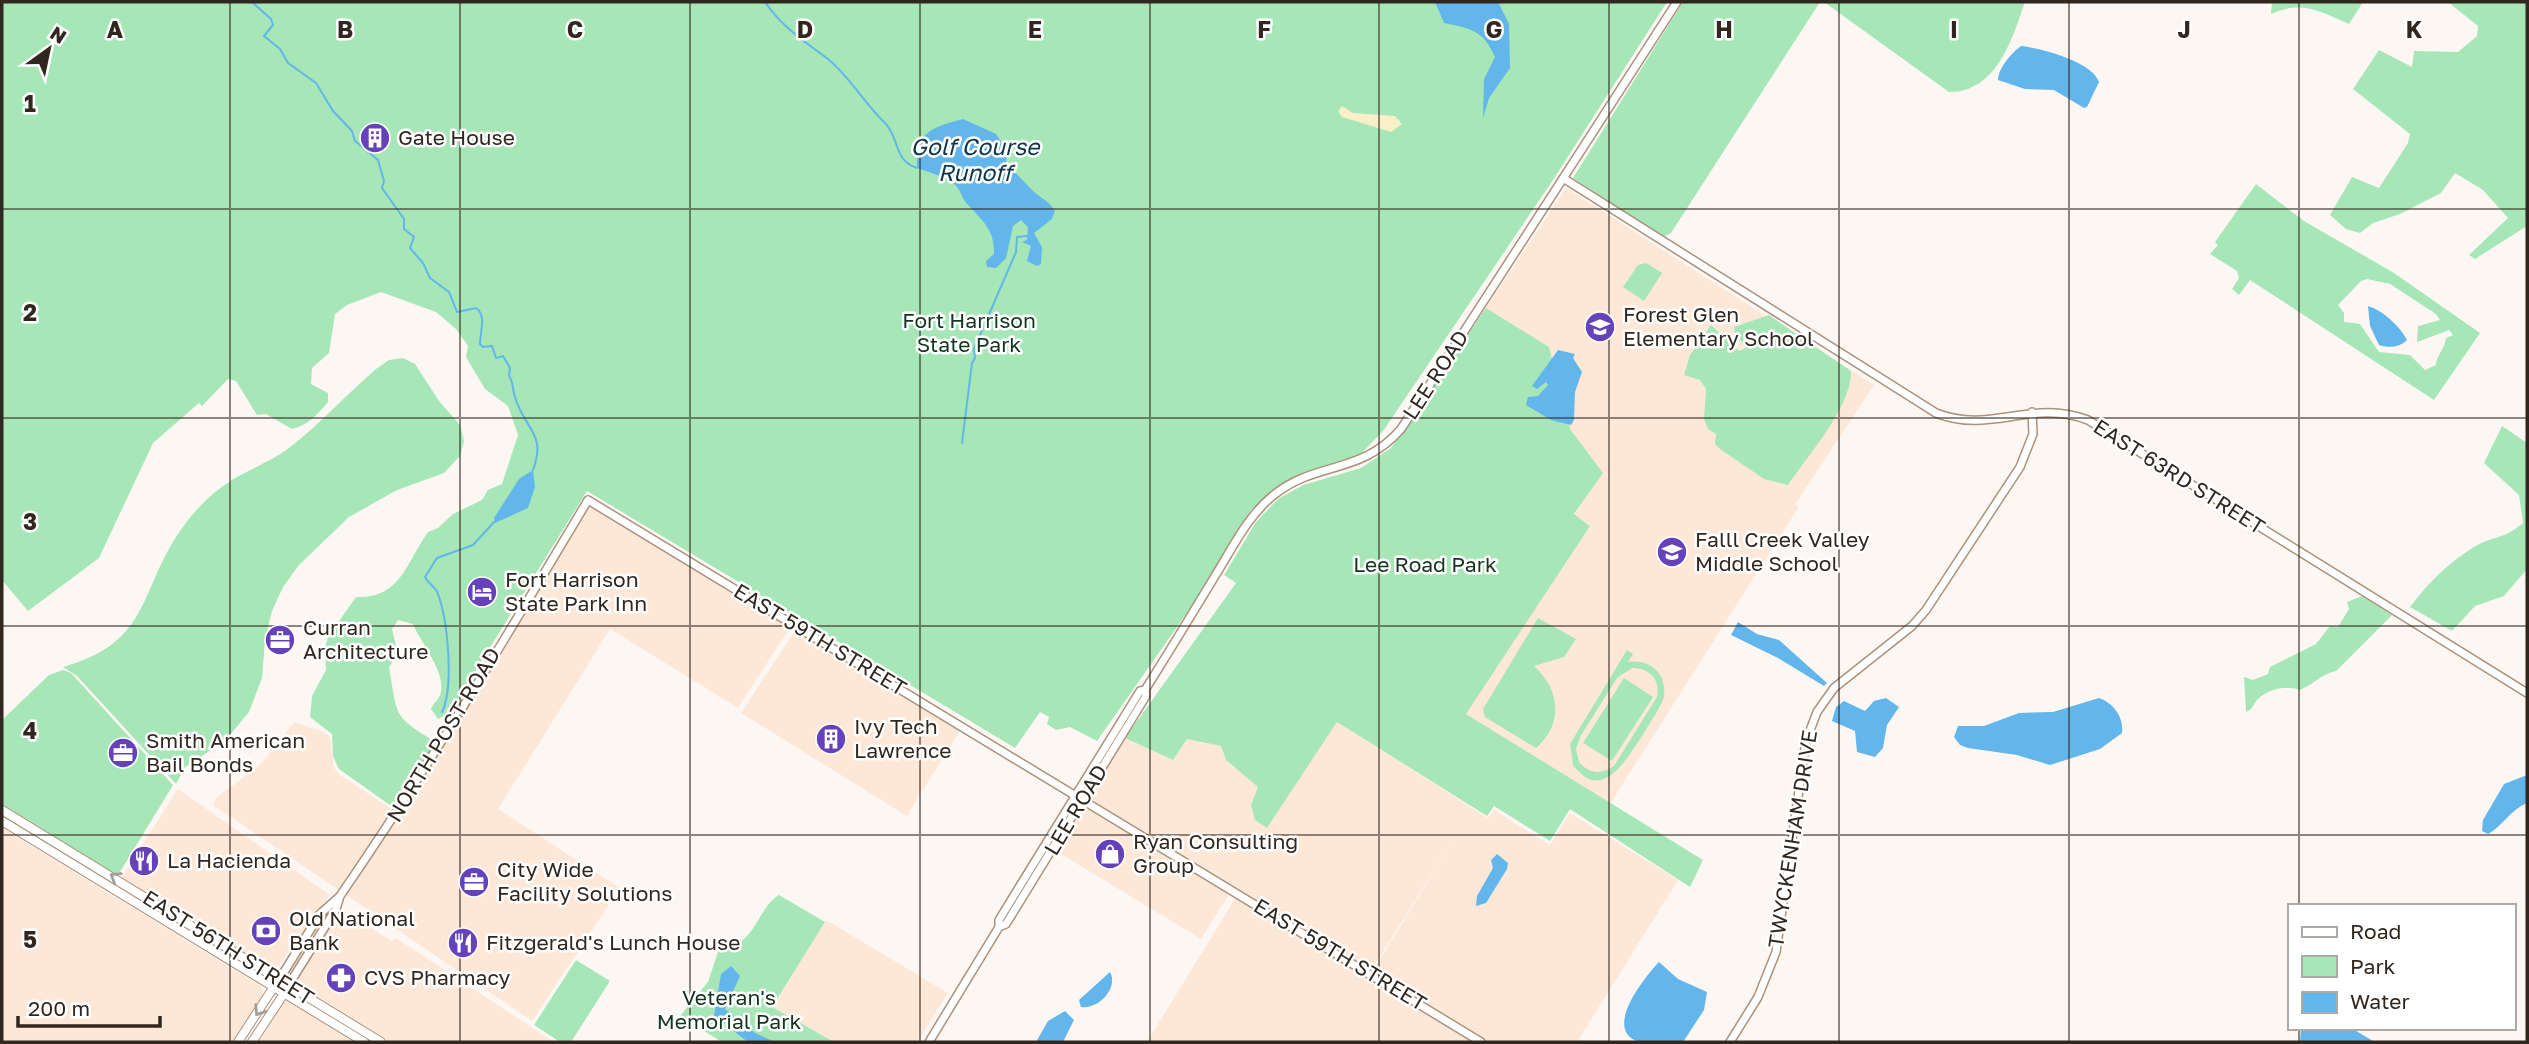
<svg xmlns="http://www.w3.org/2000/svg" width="2529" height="1044" font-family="'Golos Text',sans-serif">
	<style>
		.built { fill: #fde8d7 }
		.green { fill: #a6e6b7; fill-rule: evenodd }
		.sand { fill: #f9efc9 }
		.water { fill: #62b6eb }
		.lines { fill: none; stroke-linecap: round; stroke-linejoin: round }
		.stream { stroke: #62b6eb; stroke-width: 2 }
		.secondary-casing { stroke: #ab927c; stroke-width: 10 }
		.primary-casing { stroke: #ab927c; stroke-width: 10 }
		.secondary { stroke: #fff; stroke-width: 7 }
		.primary { stroke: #fff; stroke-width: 8 }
		.oneway { stroke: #a29e9a }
		.grid { fill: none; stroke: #31271e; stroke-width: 2; stroke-opacity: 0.55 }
		.labels { text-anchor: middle; stroke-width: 5; stroke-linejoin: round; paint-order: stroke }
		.poi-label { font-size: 21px; fill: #31271e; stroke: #fff; text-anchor: start }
		.park-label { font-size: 21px; fill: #13351e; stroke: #fff }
		.street-label { font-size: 21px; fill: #31271e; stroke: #fff }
		.water-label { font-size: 23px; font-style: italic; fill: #10354b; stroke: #fff }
		.grid-label { font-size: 23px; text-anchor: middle; font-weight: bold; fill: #31271e; stroke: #fff; stroke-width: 5; stroke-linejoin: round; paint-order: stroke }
	</style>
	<rect width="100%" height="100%" fill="#fdf7f3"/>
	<!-- built -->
	<path class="built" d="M 1566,188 L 1874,385 L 1796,503 L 1798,508 L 1605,812 L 1460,722 L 1590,525 L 1574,515 L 1602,473 L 1570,429 L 1549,347 L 1486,308 Z
		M 590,505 L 791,626 L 738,708 L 610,629 L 498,809 L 620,888 L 532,1021 L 213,805 L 216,798 L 261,764 L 294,722 L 324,732 L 330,737 L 334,768 L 340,775 L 399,814 Z
		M 796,629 L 961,729 L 907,816 L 741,713 Z
		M 1337,722 L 1488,818 L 1494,810 L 1550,845 L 1570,813 L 1678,880 L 1577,1042 L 1484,1042 L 1372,972 L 1453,841 L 1370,972 L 1088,797 L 1125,738 L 1173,760 L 1187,739 L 1221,746 L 1226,760 L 1258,787 L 1267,828 Z
		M 178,789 L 330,895 L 275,971 L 121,878 Z
		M 1083,804 L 1231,891 L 1201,939 L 1056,851 Z
		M 2,828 L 261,986 L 264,996 L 235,1042 L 2,1042 Z
		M 1236,897 L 1472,1042 L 1147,1042 Z
		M 339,909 L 392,941 L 396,938 L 554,1042 L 388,1042 L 293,984 Z
		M 826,920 L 948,993 L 917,1042 L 834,1042 L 772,1007 Z
		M 285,999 L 356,1042 L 256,1042 Z"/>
	<!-- green -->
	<path class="green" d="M 2,2 L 1667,2 L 1553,180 L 1383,431 L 1355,460 L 1301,473 L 1251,510 L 1198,597 L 1097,741 L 1070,727 L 1056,730 L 1047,724 L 1049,717 L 1040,712 L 1015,748 L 587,491 L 455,704 L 453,701 L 448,714 L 438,719 L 431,709 C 433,703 439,700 440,695 C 448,674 420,642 413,624 L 398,620 L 392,629 L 398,654 L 389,667 C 398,718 392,715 437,743 L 394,808 L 339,769 L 333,756 L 332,734 L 310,717 L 312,696 L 326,670 L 325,647 L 328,637 L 356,597 C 401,599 407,561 428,532 L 438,528 L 453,514 L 482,500 L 488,490 L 502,484 L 518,435 L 508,406 L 485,389 L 466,357 L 468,346 L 456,329 L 436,312 L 381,292 L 347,305 L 335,314 L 329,353 L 312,368 L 311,384 L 328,393 L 328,402 C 317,415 308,425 292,429 L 266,414 L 257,415 L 236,381 L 228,379 L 202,406 L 199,403 L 153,443 L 99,558 L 28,611 L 2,580 Z
		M 1683,2 L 1820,2 L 1671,233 L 1663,237 L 1573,178 Z
		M 1824,2 L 2025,2 C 2012,39 1997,92 1949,92 Z
		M 2272,2 L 2363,2 L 2349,24 C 2320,11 2301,0 2271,14 Z
		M 2448,2 L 2527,2 L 2527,226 L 2475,259 L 2469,255 L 2508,218 L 2483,190 L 2455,173 L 2441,193 L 2400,214 L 2373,223 L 2360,233 L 2346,229 L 2330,215 L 2352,177 L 2379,188 L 2408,143 L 2410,134 L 2353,89 L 2379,50 L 2412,67 L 2414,51 L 2458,52 L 2477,36 L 2478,26 Z
		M 2256,184 L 2304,221 L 2394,273 L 2480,333 L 2434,400 L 2250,280 L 2239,295 L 2232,289 L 2239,278 L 2237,271 L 2210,254 L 2218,245 L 2215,242 ZM 2367,279 L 2390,284 L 2436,314 L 2440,320 L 2418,326 L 2417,342 L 2449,330 L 2453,335 L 2446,338 C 2445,349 2436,356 2436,365 L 2425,370 L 2410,355 L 2379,352 L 2360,324 L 2344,322 L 2344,313 L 2338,305 L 2361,281 Z
		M 1646,263 L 1662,273 L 1644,301 L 1623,287 L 1638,265 Z
		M 1486,308 L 1549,347 L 1570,429 L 1603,473 L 1574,514 L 1590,526 L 1466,714 L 1703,860 L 1690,887 L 1570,809 L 1550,841 L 1494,806 L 1487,816 L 1337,722 L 1267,828 L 1255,820 L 1251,805 L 1258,787 L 1226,760 L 1221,746 L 1187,739 L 1173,760 L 1125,738 L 1236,583 L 1224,575 L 1256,522 L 1278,499 L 1303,485 L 1361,468 L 1391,448 Z
		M 1769,315 L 1851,371 C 1852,406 1808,455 1788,485 L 1764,479 L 1720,449 L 1715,444 L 1716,434 L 1708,429 L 1704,419 L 1706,389 L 1700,380 L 1684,375 L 1690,355 L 1711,325 L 1739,351 L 1746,348 L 1735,334 L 1734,327 Z
		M 403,358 L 415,364 L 439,401 L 460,425 L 464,441 L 460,456 L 444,473 L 397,490 L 349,517 L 299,565 L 283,587 L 272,611 L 265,639 L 262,678 L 249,712 L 225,741 L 185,767 L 176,784 L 77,676 L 63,667 C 153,642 138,588 183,527 C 197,507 216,489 237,477 C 255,467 273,460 289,448 C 320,424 346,395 376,369 L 389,360 Z
		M 2502,426 L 2527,443 L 2527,569 L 2504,596 L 2475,606 L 2452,631 L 2410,607 C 2428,583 2448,563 2474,547 C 2492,536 2503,540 2523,523 L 2519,495 L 2484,463 Z
		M 2362,596 L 2392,615 L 2336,671 C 2321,674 2314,684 2300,690 C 2286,685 2268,689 2257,700 C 2252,706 2253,709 2246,712 L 2244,677 L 2253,680 L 2268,674 L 2270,667 L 2316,644 L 2330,626 L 2338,627 L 2349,609 L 2347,602 Z
		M 1538,618 L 1576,639 L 1564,657 L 1534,666 C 1560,689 1564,724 1536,748 L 1485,717 L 1483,709 Z
		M 1627,650 L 1633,654 L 1628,662 C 1651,659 1667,674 1664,697 C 1659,711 1649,723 1642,736 C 1626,760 1602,804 1573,765 L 1570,744 ZM 1632,668 C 1650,668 1660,679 1657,697 L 1614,766 C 1601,775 1589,774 1579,762 L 1576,749 L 1580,737 L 1617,678 Z
		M 63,670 L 71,673 L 173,785 L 120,872 L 115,874 L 2,807 L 2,720 L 49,675 Z
		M 1624,678 L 1653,697 L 1612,761 L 1583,743 Z
		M 779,895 L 825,922 L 772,1007 L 834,1042 L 722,1042 L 680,1016 L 708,982 L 720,946 C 755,949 756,909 779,895 Z
		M 576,960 L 610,981 L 571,1042 L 560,1042 L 534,1025 Z"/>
	<!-- sand -->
	<path class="sand" d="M 1342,106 L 1353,113 L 1395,116 L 1402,124 L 1391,132 L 1342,117 L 1338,111 Z"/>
	<!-- water -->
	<path class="water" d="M 1435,2 L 1498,2 L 1509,24 L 1510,68 L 1489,98 L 1483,118 L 1484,79 L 1495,57 C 1483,30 1472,29 1444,23 Z
		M 2021,46 C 2041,48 2093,62 2099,82 L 2087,107 L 2084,108 L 2054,90 L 2025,89 L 1998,80 C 1998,69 2011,53 2021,46 Z
		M 963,119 L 996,134 L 1005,148 L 1007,166 C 1018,174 1024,182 1033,191 C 1042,199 1048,200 1055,211 L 1052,219 L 1034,233 L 1042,247 L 1041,264 L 1037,266 L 1027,261 L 1031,246 L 1022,242 L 1027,240 L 1028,227 L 1021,220 L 1013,226 L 1006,258 L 996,268 L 987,267 L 986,261 L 994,254 C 995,231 983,221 969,206 C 962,200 961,189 953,183 C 944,176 928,172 917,168 C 916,131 931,128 963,119 Z
		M 2368,306 C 2382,310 2400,326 2407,340 C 2399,348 2388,348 2379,345 L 2370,326 Z
		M 1558,350 L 1575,354 L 1573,358 L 1582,372 L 1575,392 L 1574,420 L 1571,425 L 1551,420 L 1526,405 L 1528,397 L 1538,396 L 1548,385 L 1546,382 L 1537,389 L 1532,386 Z
		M 533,470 L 535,487 L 528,508 L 495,523 L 494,518 L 519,479 Z
		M 1738,622 L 1757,634 L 1779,640 L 1827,683 L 1824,686 L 1778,658 L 1731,635 Z
		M 1886,698 L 1899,707 L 1887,725 L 1883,748 L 1875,757 L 1857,752 L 1855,731 L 1832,721 L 1836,707 L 1844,701 L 1865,711 L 1874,701 Z
		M 2099,698 C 2114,703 2124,718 2122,733 L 2100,749 L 2050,765 L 2017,755 L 1968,748 L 1960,745 L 1954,737 L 1958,726 L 1984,726 L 2019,713 L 2053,712 Z
		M 2527,775 L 2527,803 C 2510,810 2503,826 2488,834 L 2482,831 L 2483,820 L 2504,784 Z
		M 1497,854 L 1508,863 L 1507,869 L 1486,903 L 1476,906 L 1477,896 L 1493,868 L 1491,860 Z
		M 1659,962 L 1678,979 L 1707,992 L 1704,1010 L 1683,1042 C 1670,1042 1651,1044 1639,1042 C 1602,1030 1644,978 1659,962 Z
		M 731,966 L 740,976 L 725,1009 L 755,1033 L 775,1042 L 748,1042 L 714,1016 L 721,974 Z
		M 1110,972 C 1119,988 1098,1010 1081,1007 L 1079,1000 Z
		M 1065,1011 L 1074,1020 L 1063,1042 L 1036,1042 L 1048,1021 Z
		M 2301,1028 L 2351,1028 L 2375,1042 L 2300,1042 Z"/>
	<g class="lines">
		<!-- stream -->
		<path class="stream" d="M 252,2 L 271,19 L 273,25 L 264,36 L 280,49 L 288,63 L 316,83 L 333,111 L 352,131 L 355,141 L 378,160 L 384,181 L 382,188 L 404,219 L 404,229 L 414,237 L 410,248 L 423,263 L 430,278 L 449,292 L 457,312 L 476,308 C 487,316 480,331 480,344 L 483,347 L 492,346 L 496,358 L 503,356 L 510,368 L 509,376 C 514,383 512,389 515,397 C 524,429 547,433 533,470
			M 765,2 C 782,27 804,41 828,59 C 850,77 864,103 885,123 C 900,138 893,160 917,168
			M 962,443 L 972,363 L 975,358 L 974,349 L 1016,252 L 1017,237 L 1027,236
			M 442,712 C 454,688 448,621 438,594 C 436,587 429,585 425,577 L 437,558 L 473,545 L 494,522"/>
		<!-- secondary casing -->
		<g class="secondary-casing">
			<path id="secondary" d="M 1563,178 L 1936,413 C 1991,435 2031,398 2088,420 L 2527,693
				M 999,927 L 1006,924 L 1146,696 L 1145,690
				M 279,980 L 320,914 L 339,897
				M 288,986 L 336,909 L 340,896 C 428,768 508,634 588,500 L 1481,1042
				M 929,1042 L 999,927 L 999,920 L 1140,691 L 1145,690 C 1169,652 1192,614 1215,576 C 1233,547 1248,515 1275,494 C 1317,461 1361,475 1401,429 L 1677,2
				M 1730,1042 L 1758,997 L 1776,952 L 1806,741 L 1817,712 L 1834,688 L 1912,626 L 1926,610 L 2020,467 L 2033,434 L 2032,412"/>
		</g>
		<!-- primary casing -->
		<g class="primary-casing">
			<path id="primary" d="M 2,810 L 381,1042
				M 2,821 L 364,1042
				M 238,1042 L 275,985
				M 252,1042 L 287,989"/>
		</g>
		<!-- secondary -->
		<use href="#secondary" class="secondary"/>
		<!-- primary -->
		<use href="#primary" class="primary"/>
	</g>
	<!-- one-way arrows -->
	<defs><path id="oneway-chevron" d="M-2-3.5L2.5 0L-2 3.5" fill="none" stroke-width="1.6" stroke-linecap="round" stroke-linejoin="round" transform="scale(1.75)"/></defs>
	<g class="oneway">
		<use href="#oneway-chevron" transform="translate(115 877) rotate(-148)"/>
		<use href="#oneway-chevron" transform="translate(259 1011) rotate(123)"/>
	</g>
	<!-- grid -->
	<path class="grid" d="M 230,2 L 230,1042M 460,2 L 460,1042M 690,2 L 690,1042M 920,2 L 920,1042M 1150,2 L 1150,1042M 1379,2 L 1379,1042M 1609,2 L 1609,1042M 1839,2 L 1839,1042M 2069,2 L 2069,1042M 2299,2 L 2299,906M 2,209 L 2527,209M 2,418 L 2527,418M 2,626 L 2527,626M 2,835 L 2527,835M 2299,1028 L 2299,1042"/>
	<!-- icons -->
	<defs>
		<g id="building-disc" transform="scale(1.575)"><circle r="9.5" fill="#6542ba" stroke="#fff"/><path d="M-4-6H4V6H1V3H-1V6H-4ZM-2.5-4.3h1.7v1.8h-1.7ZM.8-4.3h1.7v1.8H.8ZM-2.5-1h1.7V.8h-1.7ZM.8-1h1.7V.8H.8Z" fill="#fff"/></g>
		<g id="school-disc" transform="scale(1.575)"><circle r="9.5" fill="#6542ba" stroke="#fff"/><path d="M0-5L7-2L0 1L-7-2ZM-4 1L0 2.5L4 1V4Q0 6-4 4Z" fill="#fff"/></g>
		<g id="hotel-disc" transform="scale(1.575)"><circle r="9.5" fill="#6542ba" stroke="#fff"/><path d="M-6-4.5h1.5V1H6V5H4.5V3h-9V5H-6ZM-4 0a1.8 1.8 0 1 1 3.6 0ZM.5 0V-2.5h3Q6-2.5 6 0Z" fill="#fff"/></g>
		<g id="office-disc" transform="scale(1.575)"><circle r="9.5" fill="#6542ba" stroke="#fff"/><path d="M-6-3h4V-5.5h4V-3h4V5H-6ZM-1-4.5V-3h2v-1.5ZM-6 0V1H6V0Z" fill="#fff"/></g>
		<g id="shop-disc" transform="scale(1.575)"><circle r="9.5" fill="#6542ba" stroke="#fff"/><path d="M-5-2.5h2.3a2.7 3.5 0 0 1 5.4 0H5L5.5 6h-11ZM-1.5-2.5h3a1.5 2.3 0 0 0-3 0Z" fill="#fff"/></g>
		<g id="restaurant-disc" transform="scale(1.575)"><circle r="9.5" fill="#6542ba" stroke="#fff"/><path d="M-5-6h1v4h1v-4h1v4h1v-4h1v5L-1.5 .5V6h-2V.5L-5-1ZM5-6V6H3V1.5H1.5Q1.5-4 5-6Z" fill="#fff"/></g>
		<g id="bank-disc" transform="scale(1.575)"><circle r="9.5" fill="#6542ba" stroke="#fff"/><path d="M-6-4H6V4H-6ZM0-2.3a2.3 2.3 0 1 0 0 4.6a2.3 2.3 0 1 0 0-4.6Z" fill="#fff"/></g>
		<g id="pharmacy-disc" transform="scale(1.575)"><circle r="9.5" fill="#6542ba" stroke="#fff"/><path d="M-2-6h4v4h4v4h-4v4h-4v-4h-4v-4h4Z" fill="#fff"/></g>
	</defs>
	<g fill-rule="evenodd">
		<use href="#building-disc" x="375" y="138"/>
		<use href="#school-disc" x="1600" y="327"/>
		<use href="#school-disc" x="1672" y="552"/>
		<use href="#hotel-disc" x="482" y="592"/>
		<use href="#office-disc" x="280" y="640"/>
		<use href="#building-disc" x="831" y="739"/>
		<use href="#office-disc" x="123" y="753"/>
		<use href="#shop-disc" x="1110" y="854"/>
		<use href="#restaurant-disc" x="144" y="861"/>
		<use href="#office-disc" x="474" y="882"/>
		<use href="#bank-disc" x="266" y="931"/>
		<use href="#restaurant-disc" x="463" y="943"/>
		<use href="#pharmacy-disc" x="341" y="978"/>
	</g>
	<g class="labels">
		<!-- poi labels -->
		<g class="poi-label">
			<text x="398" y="145">Gate House</text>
			<text x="1623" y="322">Forest Glen<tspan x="1623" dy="24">Elementary School</tspan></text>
			<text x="1695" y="547">Falll Creek Valley<tspan x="1695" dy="24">Middle School</tspan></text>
			<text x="505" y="587">Fort Harrison<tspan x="505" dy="24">State Park Inn</tspan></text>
			<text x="303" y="635">Curran<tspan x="303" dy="24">Architecture</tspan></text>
			<text x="854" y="734">Ivy Tech<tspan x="854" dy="24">Lawrence</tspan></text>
			<text x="146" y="748">Smith American<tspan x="146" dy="24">Bail Bonds</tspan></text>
			<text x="1133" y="849">Ryan Consulting<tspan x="1133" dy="24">Group</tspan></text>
			<text x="167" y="868">La Hacienda</text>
			<text x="497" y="877">City Wide<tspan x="497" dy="24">Facility Solutions</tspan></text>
			<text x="289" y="926">Old National<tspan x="289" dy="24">Bank</tspan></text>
			<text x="486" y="950">Fitzgerald's Lunch House</text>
			<text x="364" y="985">CVS Pharmacy</text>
		</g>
		<!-- park labels -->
		<g class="park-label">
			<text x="969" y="328">Fort Harrison<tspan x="969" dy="24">State Park</tspan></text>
			<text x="1425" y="572">Lee Road Park</text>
			<text x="729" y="1005">Veteran's<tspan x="729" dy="24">Memorial Park</tspan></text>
		</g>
		<!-- street labels -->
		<g class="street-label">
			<text transform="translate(1436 375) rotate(-57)" y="7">LEE ROAD</text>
			<text transform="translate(2179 477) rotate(32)" y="7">EAST 63RD STREET</text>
			<text transform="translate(820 640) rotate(31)" y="7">EAST 59TH STREET</text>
			<text transform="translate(444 735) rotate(-59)" y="7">NORTH POST ROAD</text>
			<text transform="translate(1076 810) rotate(-59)" y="7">LEE ROAD</text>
			<text transform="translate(1793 839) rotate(-81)" y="7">TWYCKENHAM DRIVE</text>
			<text transform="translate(228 948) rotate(32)" y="7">EAST 56TH STREET</text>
			<text transform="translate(1340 955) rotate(31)" y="7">EAST 59TH STREET</text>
		</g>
		<!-- water labels -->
		<g class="water-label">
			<text x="975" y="155">Golf Course<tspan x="975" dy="26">Runoff</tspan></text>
		</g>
	</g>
	<g class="grid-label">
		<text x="115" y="38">A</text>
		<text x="345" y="38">B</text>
		<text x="575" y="38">C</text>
		<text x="805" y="38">D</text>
		<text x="1035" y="38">E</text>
		<text x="1264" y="38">F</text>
		<text x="1494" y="38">G</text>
		<text x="1724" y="38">H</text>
		<text x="1954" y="38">I</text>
		<text x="2184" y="38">J</text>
		<text x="2414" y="38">K</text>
		<text x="30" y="112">1</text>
		<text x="30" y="321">2</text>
		<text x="30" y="530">3</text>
		<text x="30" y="739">4</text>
		<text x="30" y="948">5</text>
	</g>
	<!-- border -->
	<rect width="2529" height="1044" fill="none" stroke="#31271e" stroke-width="7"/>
	<!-- legend -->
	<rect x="2288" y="904" width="228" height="126" fill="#ffffff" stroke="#ada9a5" stroke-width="2"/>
	<rect x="2302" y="927" width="35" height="10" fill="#ffffff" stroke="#ada9a5" stroke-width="2"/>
	<text x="2350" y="939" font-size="21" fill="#31271e">Road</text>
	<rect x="2302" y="956" width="35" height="21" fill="#a6e6b7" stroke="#ada9a5" stroke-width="2"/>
	<text x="2350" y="974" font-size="21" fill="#31271e">Park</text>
	<rect x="2302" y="992" width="35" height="21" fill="#62b6eb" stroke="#ada9a5" stroke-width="2"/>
	<text x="2350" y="1009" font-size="21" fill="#31271e">Water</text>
	<!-- north arrow -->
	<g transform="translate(49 49) rotate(33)" stroke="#ffffff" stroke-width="5" paint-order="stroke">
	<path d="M0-5L12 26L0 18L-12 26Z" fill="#31271e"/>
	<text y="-10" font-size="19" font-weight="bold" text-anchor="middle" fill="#31271e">N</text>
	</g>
	<!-- scale -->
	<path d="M18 1016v10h142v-10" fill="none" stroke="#31271e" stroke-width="3.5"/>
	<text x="28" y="1016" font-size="21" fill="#31271e" stroke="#ffffff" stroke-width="5" paint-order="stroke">200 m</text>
</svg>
